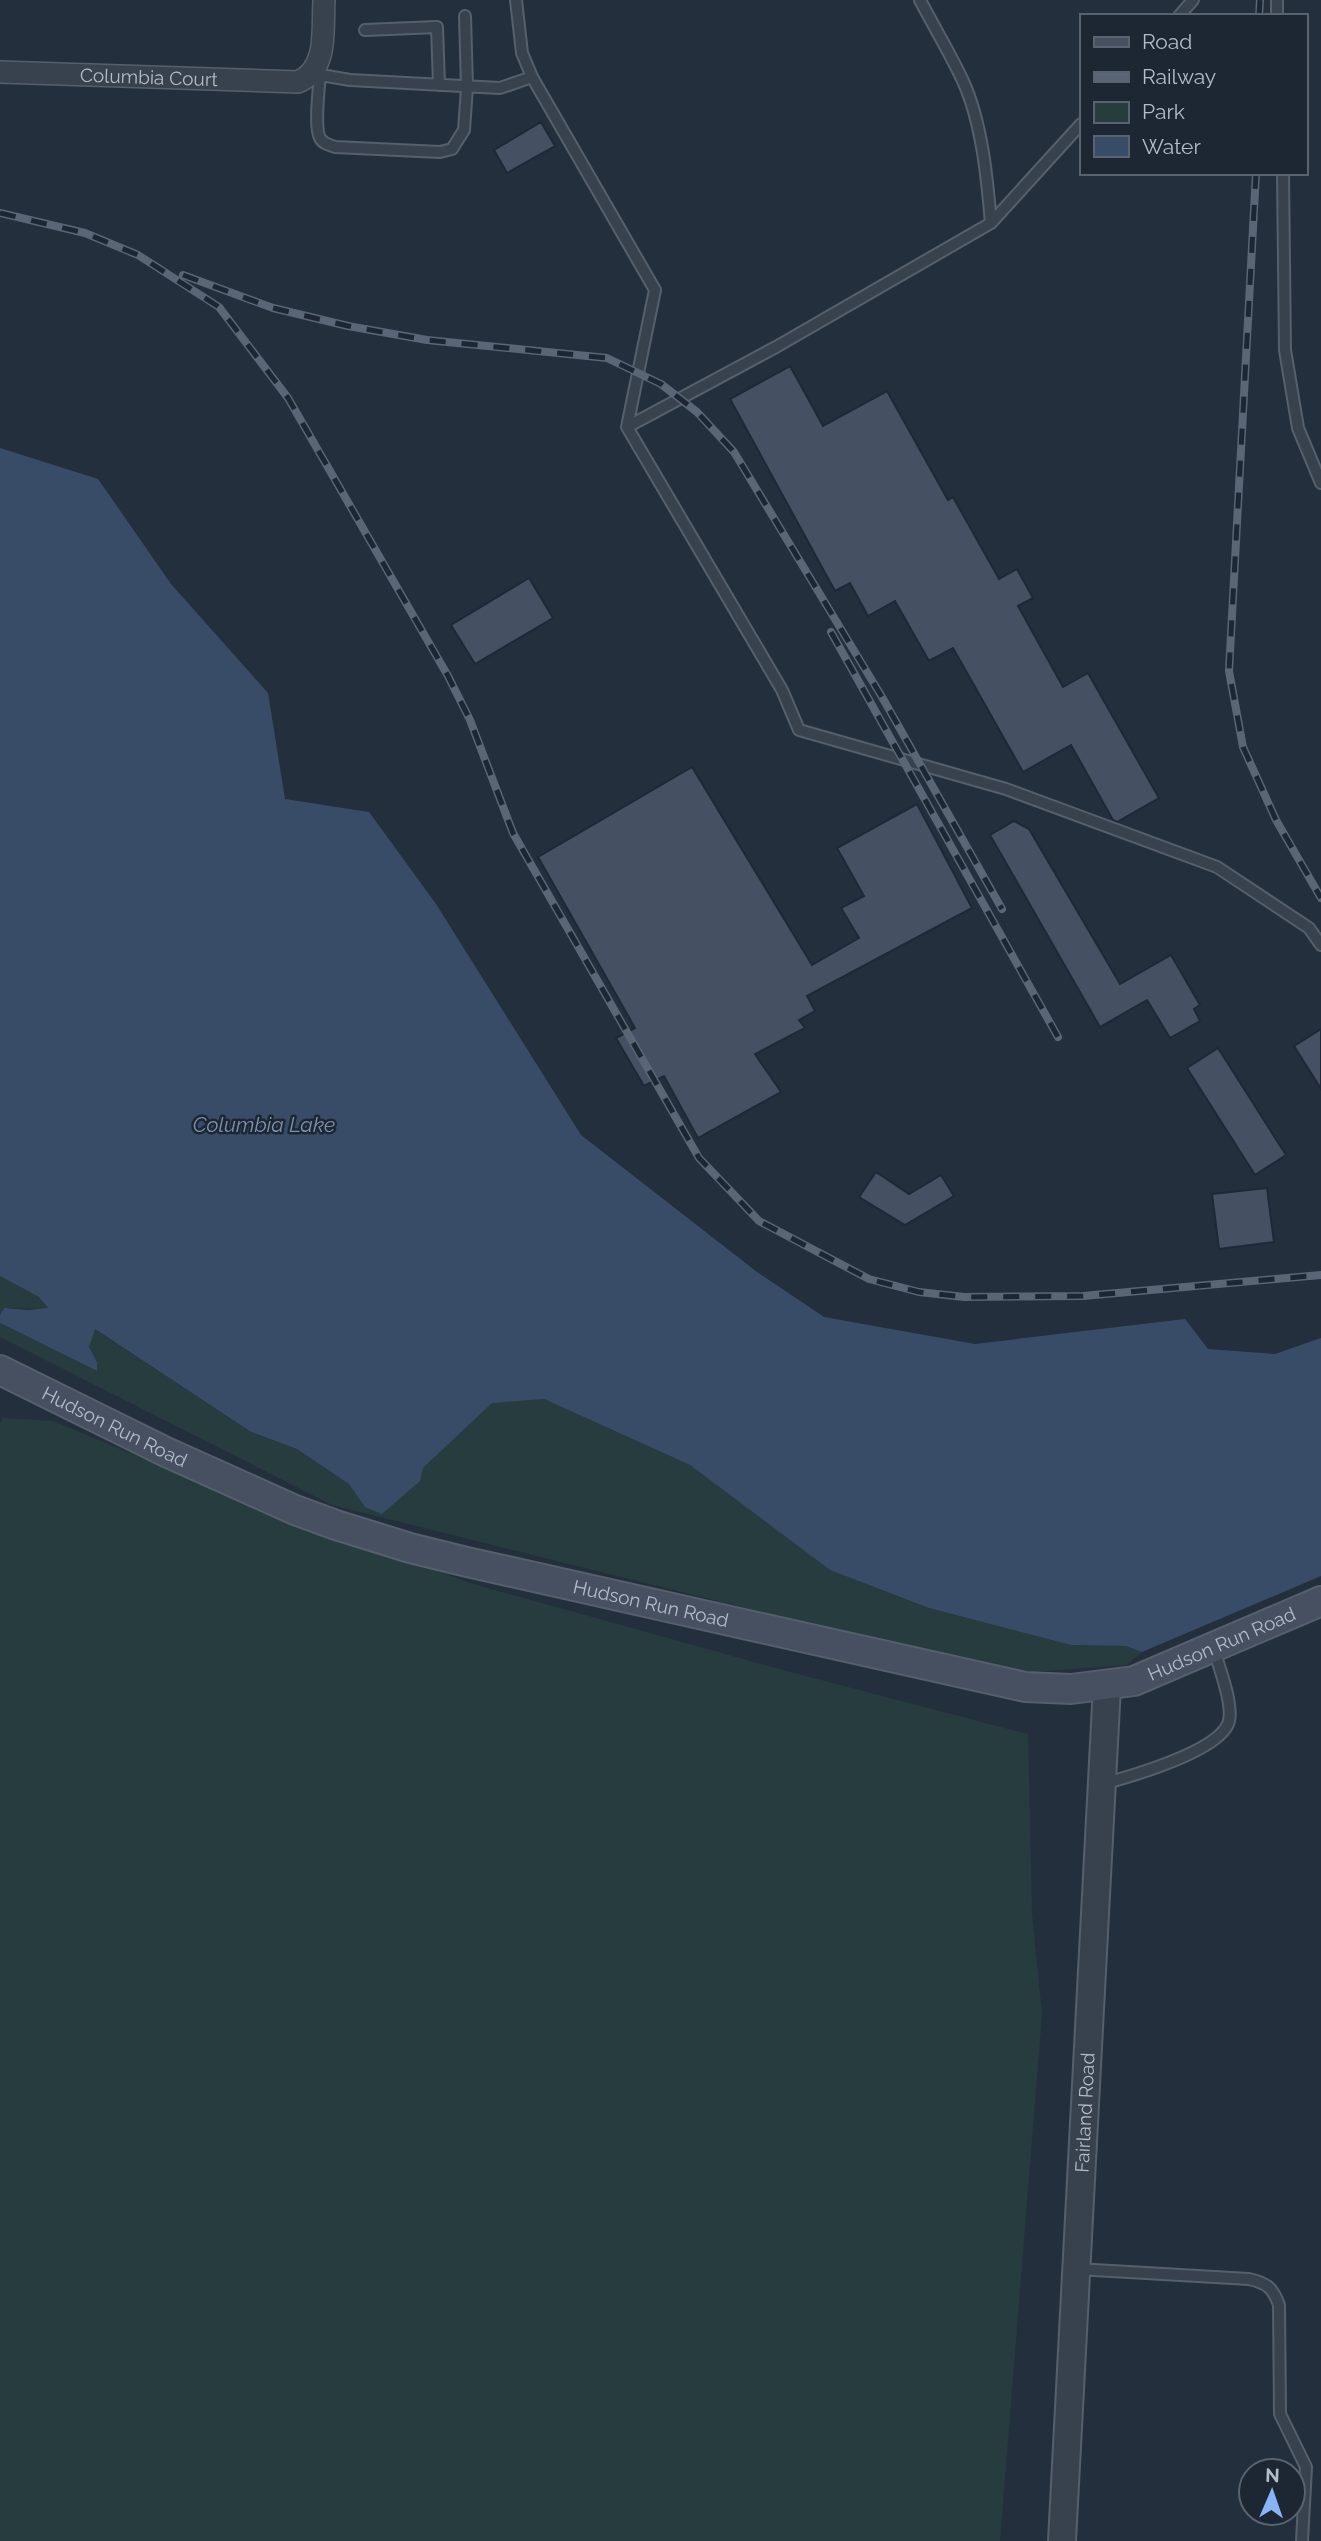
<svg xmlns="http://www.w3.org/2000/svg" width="1321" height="2541" font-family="Raleway,sans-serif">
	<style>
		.green { fill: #263c3f }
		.water { fill: #394c67 }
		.building { fill: #455162; stroke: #1f2835; stroke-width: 2 }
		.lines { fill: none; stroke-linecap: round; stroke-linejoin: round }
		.service-casing { stroke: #565f6c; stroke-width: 14 }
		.minor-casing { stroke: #565f6c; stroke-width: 24 }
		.tertiary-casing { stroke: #565f6c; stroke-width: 30 }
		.secondary-casing { stroke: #565f6c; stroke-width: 32 }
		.service { stroke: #38414e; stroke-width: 10 }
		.minor { stroke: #38414e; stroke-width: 21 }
		.tertiary { stroke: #38414e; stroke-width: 26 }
		.secondary { stroke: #465061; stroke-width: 28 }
		.rail-casing { stroke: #5a6575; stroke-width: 8 }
		.rail { stroke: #1d2633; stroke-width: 5; stroke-dasharray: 16; stroke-linecap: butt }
		.labels { text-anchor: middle; stroke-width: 5; stroke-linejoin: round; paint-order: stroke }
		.street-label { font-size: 19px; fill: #b4bcc9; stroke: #1d2633 }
		.water-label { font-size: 21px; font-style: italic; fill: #7c92b1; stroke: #1d2633 }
	</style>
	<rect width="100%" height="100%" fill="#242f3e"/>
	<!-- green -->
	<path class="green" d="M 0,1276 L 39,1297 L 49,1309 L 4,1308 L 0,1315 Z
		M 0,1323 L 96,1371 L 97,1362 L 89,1347 L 94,1329 L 251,1432 L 297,1449 L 350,1484 L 365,1507 L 423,1468 L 492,1402 L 544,1399 L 690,1465 L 830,1570 L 929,1608 L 1071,1645 L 1126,1646 L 1142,1652 L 1126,1665 L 1034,1672 L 951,1659 L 332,1505 L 0,1337 Z
		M 3,1418 L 53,1421 L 195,1480 L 470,1583 L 779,1669 L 1028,1734 L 1032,1914 L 1042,2014 L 1000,2541 L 0,2541 L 0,1423 Z"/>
	<!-- water -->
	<path class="water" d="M 0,448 L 98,479 L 171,584 L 268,693 L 285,799 L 369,812 L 436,904 L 581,1135 L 757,1272 L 824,1317 L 975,1344 L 1185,1319 L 1208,1349 L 1275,1354 L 1321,1338 L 1321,1576 L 1142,1652 L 1126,1646 L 1071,1645 L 929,1608 L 830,1570 L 690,1465 L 544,1399 L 492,1403 L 423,1468 L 420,1481 L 382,1514 L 365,1507 L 349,1484 L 297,1449 L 251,1432 L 95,1329 L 89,1347 L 97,1362 L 97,1371 L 0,1323 L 0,1315 L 4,1308 L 28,1310 L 48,1308 L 39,1297 L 0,1276 Z"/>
	<!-- building -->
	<path class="building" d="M 541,122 L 555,146 L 507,173 L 494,150 Z
		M 790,366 L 823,426 L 887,391 L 948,500 L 953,497 L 999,579 L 1017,569 L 1033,598 L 1018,606 L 1063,687 L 1088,673 L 1159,798 L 1117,822 L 1113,820 L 1071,745 L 1023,772 L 953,648 L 929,661 L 895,601 L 868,616 L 850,583 L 835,591 L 730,399 Z
		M 529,578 L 553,618 L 475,664 L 451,625 Z
		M 692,767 L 812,965 L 859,938 L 841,908 L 864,896 L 837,848 L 917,804 L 972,908 L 807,996 L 815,1011 L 799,1020 L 805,1028 L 755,1054 L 781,1092 L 698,1138 L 664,1076 L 644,1086 L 616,1038 L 635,1028 L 538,857 Z
		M 1014,821 L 1029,829 L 1120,984 L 1171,955 L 1200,1005 L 1194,1009 L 1200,1021 L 1170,1038 L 1147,1000 L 1100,1027 L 990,835 Z
		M 1321,1029 L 1321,1089 L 1294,1046 Z
		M 1218,1048 L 1286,1155 L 1255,1175 L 1187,1068 Z
		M 876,1172 L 909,1194 L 941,1175 L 954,1196 L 905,1225 L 859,1197 Z
		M 1267,1188 L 1274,1242 L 1219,1249 L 1212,1194 Z"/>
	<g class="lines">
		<!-- service casing -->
		<g class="service-casing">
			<path id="service" d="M 516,0 L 522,53 L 532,77 L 655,290 L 627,427 L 782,690 L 799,730 L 1006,789 L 1217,867 L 1309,928 L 1321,945
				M 920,0 C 934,27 950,53 963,81 C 982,123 987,177 991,223
				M 1277,0 L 1277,16
				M 1179,16 L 1193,0
				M 365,30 L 437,27 L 439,85
				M 315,74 L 350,80 L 500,88 L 532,77
				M 320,74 C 319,88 314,128 320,138 C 323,144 330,145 335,147 L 440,152 L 452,149 L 464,130 L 467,87 L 465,16
				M 1283,173 L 1285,350 L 1298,428 L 1321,483
				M 627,427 L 776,347 L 991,223 L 1081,124
				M 1103,1784 C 1132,1776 1216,1752 1228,1724 C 1235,1708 1219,1667 1214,1650
				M 1077,2269 L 1249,2279 C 1267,2283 1273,2288 1279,2305 L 1280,2414 L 1306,2467 L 1302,2541"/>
		</g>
		<!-- minor casing -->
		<g class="minor-casing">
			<g id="minor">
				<path id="s1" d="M 0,72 L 298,82 C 329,69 322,28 324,0"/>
			</g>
		</g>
		<!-- tertiary casing -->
		<g class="tertiary-casing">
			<g id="tertiary">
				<path id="s2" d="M 1062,2541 L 1107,1686"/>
			</g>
		</g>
		<!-- secondary casing -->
		<g class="secondary-casing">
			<g id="secondary">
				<path id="s3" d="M 0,1370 L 166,1452 L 295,1510 L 336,1525 L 410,1548 L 467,1562 L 1025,1687 L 1071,1689 L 1134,1681 L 1321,1601"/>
			</g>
		</g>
		<!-- service -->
		<use href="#service" class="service"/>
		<!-- minor -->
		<use href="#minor" class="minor"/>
		<!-- tertiary -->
		<use href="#tertiary" class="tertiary"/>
		<!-- secondary -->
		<use href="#secondary" class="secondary"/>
		<!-- rail casing -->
		<g class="rail-casing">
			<path id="rail" d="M 1259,16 L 1260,0
				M 1256,173 L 1229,671 L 1243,747 L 1276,820 L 1321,898
				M 0,213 L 85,233 L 138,255 L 219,307 L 288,398 L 448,676 L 470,720 L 513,833 L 699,1158 L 759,1221 L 869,1279 L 919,1292 L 964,1297 L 1083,1296 L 1321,1275
				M 183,275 L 273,308 L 348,326 L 427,340 L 607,358 L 661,384 L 697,412 L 734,452 L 882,697 L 1002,909
				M 831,632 L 1058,1037"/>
		</g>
		<!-- rail -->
		<use href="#rail" class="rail"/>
	</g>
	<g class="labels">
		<!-- street labels -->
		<g class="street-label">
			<text dy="7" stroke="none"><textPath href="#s1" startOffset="149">Columbia Court</textPath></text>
			<text dy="7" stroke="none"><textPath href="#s3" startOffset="128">Hudson Run Road</textPath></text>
			<text dy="7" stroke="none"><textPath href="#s3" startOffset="695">Hudson Run Road</textPath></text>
			<text dy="7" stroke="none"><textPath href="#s3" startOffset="1283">Hudson Run Road</textPath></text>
			<text dy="7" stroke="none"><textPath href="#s2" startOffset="429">Fairland Road</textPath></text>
		</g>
		<!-- water labels -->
		<g class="water-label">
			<text x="264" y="1132">Columbia Lake</text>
		</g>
	</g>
	<!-- legend -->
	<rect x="1080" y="14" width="228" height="161" fill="#1d2633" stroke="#59626f" stroke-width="2"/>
	<rect x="1094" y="37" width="35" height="10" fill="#465061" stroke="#59626f" stroke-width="2"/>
	<text x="1142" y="49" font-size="21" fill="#b4bcc9">Road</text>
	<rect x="1094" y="72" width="35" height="10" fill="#5a6575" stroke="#59626f" stroke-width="2"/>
	<text x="1142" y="84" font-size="21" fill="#b4bcc9">Railway</text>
	<rect x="1094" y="102" width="35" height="21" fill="#263c3f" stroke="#59626f" stroke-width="2"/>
	<text x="1142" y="119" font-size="21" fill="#b4bcc9">Park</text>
	<rect x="1094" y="136" width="35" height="21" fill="#394c67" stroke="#59626f" stroke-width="2"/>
	<text x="1142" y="154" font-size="21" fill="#b4bcc9">Water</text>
	<!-- north arrow -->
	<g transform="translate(1272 2492) rotate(2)"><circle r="33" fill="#1d2633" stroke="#59626f" stroke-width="2"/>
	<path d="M0-5L12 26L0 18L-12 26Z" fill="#8ab4f8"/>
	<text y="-10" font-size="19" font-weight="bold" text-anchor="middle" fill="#b4bcc9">N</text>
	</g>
</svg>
